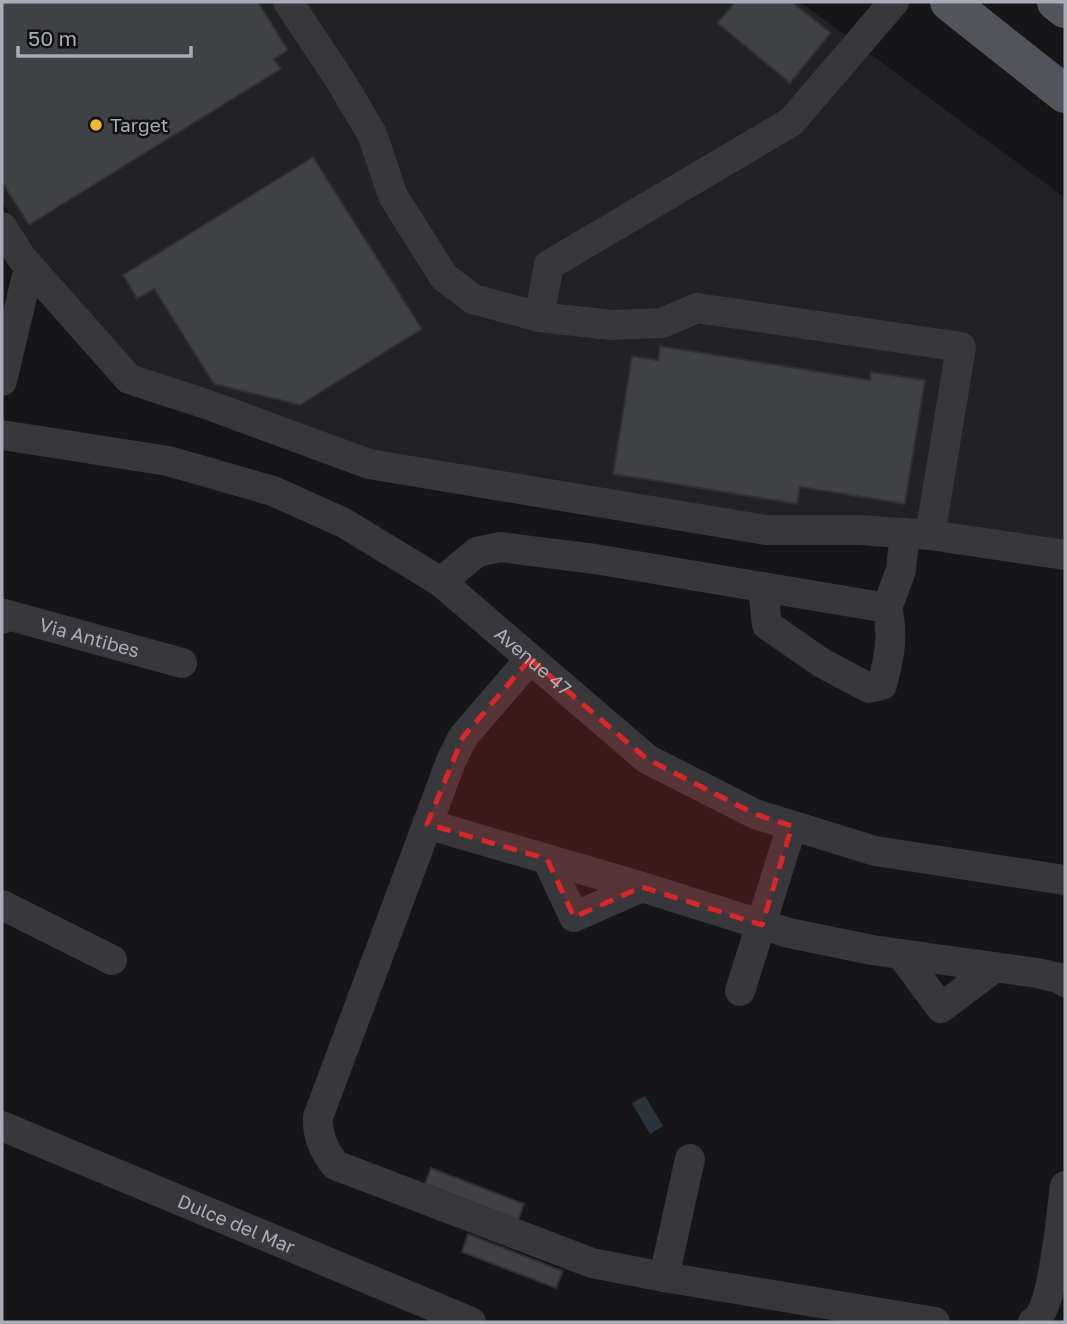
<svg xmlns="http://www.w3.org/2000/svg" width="1067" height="1324" font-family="'Golos Text',sans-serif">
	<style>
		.built { fill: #222224 }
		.water { fill: #2c343b }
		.building { fill: #404144; stroke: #303033; stroke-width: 2 }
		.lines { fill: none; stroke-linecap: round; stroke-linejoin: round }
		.minor { stroke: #37373c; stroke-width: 30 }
		.major { stroke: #53545b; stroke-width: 38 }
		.marked { fill: #d62828; fill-opacity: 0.2; stroke: #d62828; stroke-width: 5; stroke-dasharray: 14 9; stroke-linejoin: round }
		.poi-dot { fill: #f0b935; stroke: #111112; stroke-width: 2.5 }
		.labels { text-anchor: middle; stroke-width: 5; stroke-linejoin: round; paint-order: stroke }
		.poi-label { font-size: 19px; fill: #a8acb7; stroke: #111112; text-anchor: start }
		.street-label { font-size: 19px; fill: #a8acb7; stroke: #111112 }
	</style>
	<rect width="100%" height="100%" fill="#161618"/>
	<!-- built -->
	<path class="built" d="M 2,2 L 800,2 L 1065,198 L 1065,564 L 346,447 L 126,384 L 2,203 Z"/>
	<!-- water -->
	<path class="water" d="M 645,1096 L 663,1126 L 650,1134 L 632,1103 Z"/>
	<!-- building -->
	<path class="building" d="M 2,2 L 258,2 L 288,50 L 274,59 L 281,69 L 29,225 L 2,182 Z
		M 735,2 L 792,2 L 831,33 L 790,83 L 717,23 Z
		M 313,157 L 422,329 L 300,405 L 214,384 L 154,289 L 137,299 L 123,275 Z
		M 660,346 L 870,380 L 871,372 L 925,380 L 905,504 L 800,487 L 797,504 L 613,474 L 632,356 L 658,360 Z
		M 431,1168 L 524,1204 L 518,1220 L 425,1184 Z
		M 468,1234 L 563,1271 L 556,1288 L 462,1252 Z"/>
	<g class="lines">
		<!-- minor -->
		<g class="minor">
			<path d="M 288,2 L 340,80 L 372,134 L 393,196 L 444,277 L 473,299 L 539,317"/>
			<path d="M 2,227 L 21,257 L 129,379 L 203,403 L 369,464 L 766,530 L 859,530 L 930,535 L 961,347 L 697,308 L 662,323 L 611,325 L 539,317 L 549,265 L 791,122 L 894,2"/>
			<path d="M 2,381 L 29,267"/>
			<path id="s1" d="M 2,435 L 168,461 L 273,491 L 344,523 L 441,582 L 647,759 L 755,814 L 875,851 L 1065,880"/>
			<path d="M 930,535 L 1065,555"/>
			<path d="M 441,582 L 477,552 L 500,547 L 595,559 L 887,608 C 894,635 889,659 882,685 L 869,688 L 822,663 L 767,625 L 763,588"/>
			<path d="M 887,608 L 901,570 L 905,533"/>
			<path id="s2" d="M 2,619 L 4,614 L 182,663"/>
			<path d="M 530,659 L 463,737 L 451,761 L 318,1117 C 317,1136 324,1150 335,1165 L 592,1263 L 664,1277 L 935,1322"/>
			<path d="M 427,824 L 642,887 L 789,933 L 872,950 L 1037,973 L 1059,978 L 1065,982"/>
			<path d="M 547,859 L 574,917 L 642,887"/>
			<path d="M 2,905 L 112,960"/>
			<path d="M 901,954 L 941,1008 L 995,967"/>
			<path d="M 740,991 L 792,826"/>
			<path id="s3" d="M 2,1126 L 471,1322"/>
			<path d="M 664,1277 L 690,1159"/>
			<path d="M 1033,1322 C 1054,1310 1061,1213 1065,1186"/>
		</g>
		<!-- major -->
		<path class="major" d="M 949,2 L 1065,94
			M 1056,2 L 1065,9"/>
	</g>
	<!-- marked area -->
	<path class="marked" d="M 530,659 L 647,759 L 755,814 L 792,826 L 762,925 L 642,887 L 574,917 L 547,859 L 427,824 L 463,737 Z"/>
	<!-- markers -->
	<circle class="poi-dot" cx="96" cy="125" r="7"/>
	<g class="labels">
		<!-- poi labels -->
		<g class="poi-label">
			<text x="110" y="132">Target</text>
		</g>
		<!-- street labels -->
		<g class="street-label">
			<text dy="7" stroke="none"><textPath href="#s2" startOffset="94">Via Antibes</textPath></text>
			<text dy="7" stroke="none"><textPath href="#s1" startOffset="590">Avenue 47</textPath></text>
			<text dy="7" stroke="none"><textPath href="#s3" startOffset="254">Dulce del Mar</textPath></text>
		</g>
	</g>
	<!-- border -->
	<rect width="1067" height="1324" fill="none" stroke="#a8acb7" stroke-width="7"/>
	<!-- scale -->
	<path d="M18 46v10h173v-10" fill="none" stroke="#a8acb7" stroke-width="3.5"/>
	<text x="28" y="46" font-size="21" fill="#a8acb7" stroke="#111112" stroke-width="5" paint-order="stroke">50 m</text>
</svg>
